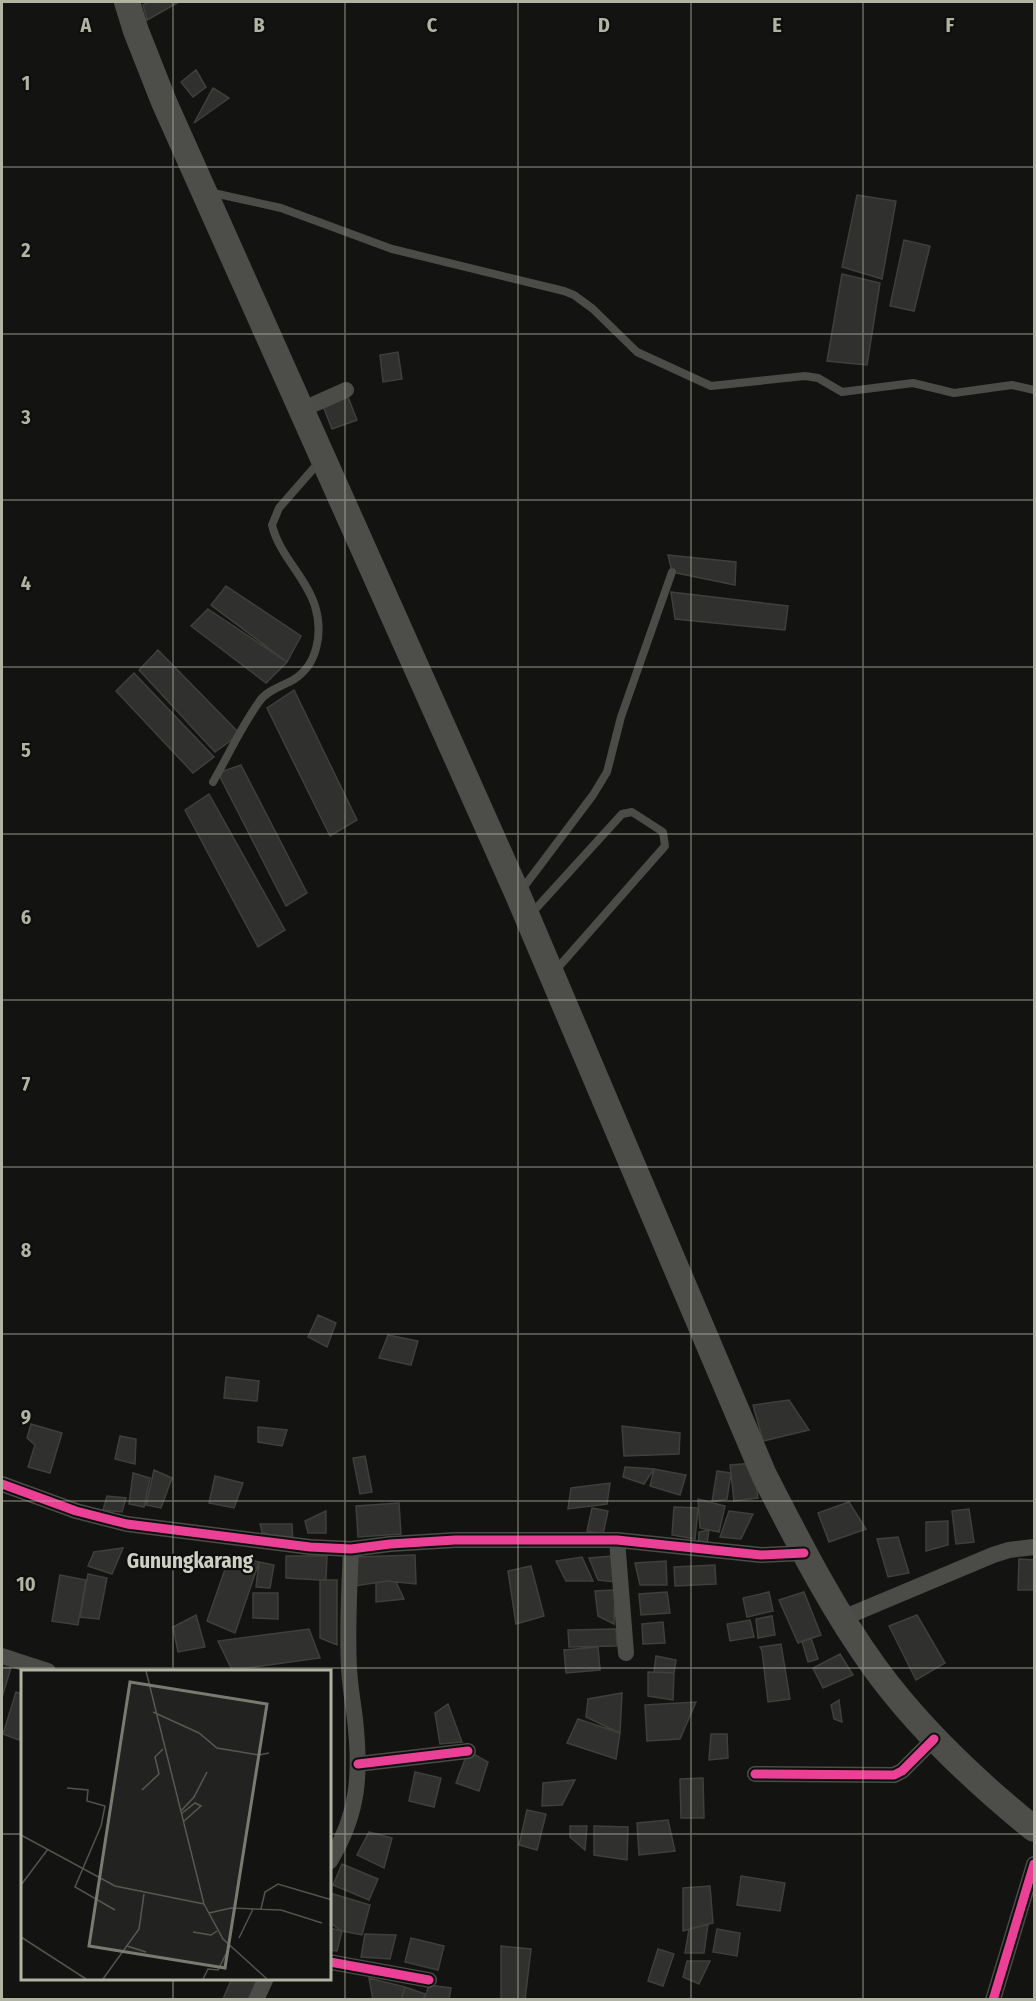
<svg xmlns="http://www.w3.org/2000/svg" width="1036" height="2001" font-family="'Fira Sans Condensed',sans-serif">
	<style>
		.building { fill: #30302e; stroke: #3f3f3b; stroke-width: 1.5 }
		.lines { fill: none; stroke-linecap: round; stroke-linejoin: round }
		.lane { stroke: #4b4b47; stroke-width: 8 }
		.street { stroke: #4b4b47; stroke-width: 16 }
		.primary { stroke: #4d4d49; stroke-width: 26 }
		.cycleway-casing { stroke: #0e0e0d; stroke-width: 13 }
		.cycleway { stroke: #ea4096; stroke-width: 9 }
		.grid { fill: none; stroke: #b1b3a3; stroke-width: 1.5; stroke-opacity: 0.55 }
		.labels { text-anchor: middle; stroke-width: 4.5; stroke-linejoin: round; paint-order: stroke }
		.quarter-label { font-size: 21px; font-weight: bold; fill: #ced0c4; stroke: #0e0e0d }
		.inset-road { fill: none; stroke: #52534c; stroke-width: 1.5 }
		.view { fill: #7a7b70; fill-opacity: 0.15; stroke: #7a7b70; stroke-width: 3 }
		.inset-edge { fill: none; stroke: #b1b3a3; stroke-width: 3 }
		.grid-label { font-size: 20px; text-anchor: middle; font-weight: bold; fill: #b1b3a3; stroke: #0e0e0d; stroke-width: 4.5; stroke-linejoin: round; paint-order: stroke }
	</style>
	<rect width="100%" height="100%" fill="#131312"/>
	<!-- building -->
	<path class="building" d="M 149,2 L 179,2 L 147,20 L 143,5 Z
		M 196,70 L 206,87 L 193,97 L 181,82 Z
		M 213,88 L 229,98 L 194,123 Z
		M 857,195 L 896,201 L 882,279 L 842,267 Z
		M 904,240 L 930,246 L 914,311 L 890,306 Z
		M 842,274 L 880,283 L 867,365 L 827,361 Z
		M 398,352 L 402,379 L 383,382 L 380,355 Z
		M 348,397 L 357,420 L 332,429 L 323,406 Z
		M 668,555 L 736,562 L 735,585 L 672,572 Z
		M 226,586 L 301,636 L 287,662 L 211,605 Z
		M 671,592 L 788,606 L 785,630 L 675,619 Z
		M 208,609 L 287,662 L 266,683 L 191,626 Z
		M 158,650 L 240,734 L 215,752 L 139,670 Z
		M 134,673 L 214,757 L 193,773 L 116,691 Z
		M 294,690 L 357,820 L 330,836 L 267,708 Z
		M 241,765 L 307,893 L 286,906 L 218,773 Z
		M 209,794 L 285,930 L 258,947 L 185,810 Z
		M 318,1315 L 336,1323 L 327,1347 L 308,1337 Z
		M 388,1335 L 418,1341 L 411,1365 L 379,1358 Z
		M 226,1377 L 259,1381 L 257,1401 L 224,1398 Z
		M 789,1400 L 809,1430 L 763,1441 L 753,1405 Z
		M 31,1424 L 62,1433 L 50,1473 L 28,1467 L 35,1445 L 27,1438 Z
		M 622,1426 L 680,1433 L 679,1454 L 624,1456 Z
		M 258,1427 L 287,1430 L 282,1446 L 258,1442 Z
		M 120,1436 L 136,1439 L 135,1464 L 115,1459 Z
		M 365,1456 L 372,1492 L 360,1494 L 353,1458 Z
		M 754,1463 L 758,1498 L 734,1501 L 730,1465 Z
		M 625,1467 L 654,1469 L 644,1484 L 623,1477 Z
		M 654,1469 L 686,1475 L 680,1495 L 650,1486 Z
		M 154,1470 L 172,1478 L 161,1508 L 146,1505 Z
		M 717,1471 L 731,1473 L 727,1499 L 712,1502 Z
		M 133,1473 L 150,1478 L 144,1507 L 129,1504 Z
		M 215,1476 L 243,1483 L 234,1508 L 209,1503 Z
		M 610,1483 L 607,1504 L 568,1509 L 571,1488 Z
		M 107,1496 L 126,1498 L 122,1512 L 103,1510 Z
		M 698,1499 L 725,1506 L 719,1532 L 700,1528 Z
		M 849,1502 L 866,1529 L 829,1542 L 818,1513 Z
		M 399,1503 L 401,1534 L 358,1537 L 356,1506 Z
		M 674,1507 L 698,1508 L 695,1539 L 672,1535 Z
		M 592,1508 L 608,1511 L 603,1534 L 587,1531 Z
		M 969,1509 L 974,1542 L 956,1544 L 952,1511 Z
		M 326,1511 L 326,1533 L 308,1533 L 305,1521 Z
		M 729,1511 L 753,1514 L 741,1539 L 720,1537 Z
		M 948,1521 L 948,1545 L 926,1551 L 926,1522 Z
		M 260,1524 L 292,1524 L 293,1545 L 262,1532 Z
		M 709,1530 L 706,1550 L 698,1550 L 699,1532 Z
		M 898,1537 L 909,1573 L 888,1577 L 877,1539 Z
		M 123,1548 L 112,1574 L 88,1566 L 94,1552 Z
		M 230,1555 L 259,1562 L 235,1633 L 207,1621 Z
		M 415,1555 L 416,1584 L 387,1581 L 355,1586 L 354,1557 Z
		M 286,1556 L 327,1556 L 326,1579 L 320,1580 L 286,1578 Z
		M 612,1556 L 615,1582 L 598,1580 L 589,1558 Z
		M 582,1557 L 593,1581 L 566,1581 L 556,1561 Z
		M 1019,1559 L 1034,1560 L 1034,1590 L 1018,1590 Z
		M 666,1561 L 667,1585 L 640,1585 L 635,1563 Z
		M 259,1562 L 274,1565 L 270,1588 L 256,1587 Z
		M 715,1565 L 716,1584 L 675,1586 L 674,1567 Z
		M 531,1566 L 544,1616 L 516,1624 L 508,1571 Z
		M 88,1574 L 107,1578 L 99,1619 L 80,1617 Z
		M 60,1575 L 86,1580 L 78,1625 L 52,1621 Z
		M 320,1580 L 337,1580 L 337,1645 L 320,1638 Z
		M 387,1581 L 396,1582 L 404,1599 L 376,1602 L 376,1583 Z
		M 615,1590 L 614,1624 L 598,1616 L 595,1591 Z
		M 667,1592 L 670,1613 L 641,1615 L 639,1594 Z
		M 769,1592 L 773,1611 L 747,1617 L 743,1598 Z
		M 804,1592 L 821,1635 L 798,1643 L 779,1600 Z
		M 253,1593 L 278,1593 L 278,1619 L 253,1618 Z
		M 196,1615 L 205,1647 L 178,1652 L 173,1627 Z
		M 917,1615 L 945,1663 L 916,1680 L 889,1626 Z
		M 772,1616 L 775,1635 L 758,1638 L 756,1619 Z
		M 750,1620 L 754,1637 L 730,1641 L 727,1624 Z
		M 663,1622 L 665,1643 L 643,1644 L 642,1624 Z
		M 309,1629 L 320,1658 L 232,1670 L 218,1641 Z
		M 616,1629 L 617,1646 L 569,1647 L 568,1630 Z
		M 811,1638 L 818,1659 L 808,1662 L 802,1641 Z
		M 781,1644 L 790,1699 L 768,1702 L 762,1651 L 760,1647 Z
		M 598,1647 L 600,1670 L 566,1673 L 564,1650 Z
		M 840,1654 L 853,1675 L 823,1688 L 813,1668 Z
		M 656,1656 L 676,1660 L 674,1673 L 654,1672 Z
		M 2,1667 L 11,1668 L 2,1697 Z
		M 648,1672 L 674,1673 L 673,1700 L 648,1696 Z
		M 16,1692 L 22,1694 L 22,1730 L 19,1740 L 3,1734 Z
		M 622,1693 L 620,1733 L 586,1717 L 588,1699 Z
		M 839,1700 L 842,1722 L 834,1719 L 831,1705 Z
		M 696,1702 L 680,1739 L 647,1741 L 645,1705 Z
		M 448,1704 L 462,1742 L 440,1744 L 435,1713 Z
		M 578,1719 L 620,1733 L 616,1759 L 567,1743 Z
		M 711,1734 L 727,1734 L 728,1758 L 709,1760 Z
		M 468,1751 L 488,1762 L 479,1791 L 456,1783 Z
		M 415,1772 L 441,1778 L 434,1807 L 409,1801 Z
		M 703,1778 L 704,1818 L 681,1818 L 680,1779 Z
		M 575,1780 L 562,1805 L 542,1806 L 543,1783 Z
		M 527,1810 L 546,1814 L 537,1850 L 519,1845 Z
		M 668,1820 L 675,1851 L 639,1855 L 637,1823 Z
		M 570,1826 L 587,1826 L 585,1850 L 570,1837 Z
		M 594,1826 L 628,1827 L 627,1860 L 594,1855 Z
		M 369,1832 L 392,1838 L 384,1868 L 357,1855 Z
		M 342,1864 L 378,1879 L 369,1900 L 333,1885 Z
		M 741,1876 L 785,1883 L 780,1911 L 737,1905 Z
		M 710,1886 L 713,1923 L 683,1931 L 683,1888 Z
		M 330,1893 L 370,1905 L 362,1935 L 342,1931 L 330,1923 Z
		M 708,1924 L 704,1953 L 685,1953 L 689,1929 Z
		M 330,1928 L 342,1931 L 337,1951 L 330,1950 Z
		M 717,1929 L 740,1933 L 737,1956 L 713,1952 Z
		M 365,1934 L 396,1935 L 390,1959 L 361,1957 Z
		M 411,1938 L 444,1946 L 438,1970 L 405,1962 Z
		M 501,1946 L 531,1949 L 525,2000 L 501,2000 Z
		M 658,1949 L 674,1954 L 663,1986 L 648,1981 Z
		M 687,1961 L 710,1961 L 699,1984 L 683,1977 Z
		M 232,1978 L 259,1978 L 250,2000 L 223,1999 Z
		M 369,1978 L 405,1987 L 401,2000 L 373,2000 Z
		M 429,1985 L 451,1988 L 449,2000 L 424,2000 Z
		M 405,1987 L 425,1994 L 423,2000 L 401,2000 Z"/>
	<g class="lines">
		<!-- lane -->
		<path class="lane" d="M 209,192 L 281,208 L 392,249 L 564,291 L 574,295 L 593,309 L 637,352 L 711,386 L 805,376 L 818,378 L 842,392 L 913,383 L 954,393 L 1012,385 L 1034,390
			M 213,782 C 228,756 241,727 259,702 C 266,691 282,686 293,680 C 318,665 323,632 315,606 C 306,577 279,555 272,525 L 279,508 L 320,461
			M 520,892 L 593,795 L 607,772 L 621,717 L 672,572
			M 530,915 L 622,814 L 632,812 L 663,832 L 665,846 L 555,971"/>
		<!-- street -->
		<path class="street" d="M 301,410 L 346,390
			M 2,1484 L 76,1511 L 127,1524 L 310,1547 L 351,1549 L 390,1544 L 455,1540 L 617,1540 L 761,1555 L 804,1553
			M 617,1540 L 626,1653
			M 843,1618 L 993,1555 L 1009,1550 L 1034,1547
			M 2,1656 L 48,1671
			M 358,1764 L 468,1751
			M 755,1774 L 894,1775 L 902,1771 L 934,1739
			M 330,1861 C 359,1813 361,1774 355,1719 C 353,1703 350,1686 349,1669 C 347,1629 349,1589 351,1549
			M 330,1962 L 429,1980
			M 256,2000 L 266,1978
			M 993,2000 L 1034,1864"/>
		<!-- primary -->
		<path class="primary" d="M 127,2 L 136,31 L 164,102 L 518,895 L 764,1475 C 798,1541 832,1609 875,1668 C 920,1730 976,1782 1034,1829"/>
		<!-- cycleway casing -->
		<g class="cycleway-casing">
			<path id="cycleway" d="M 2,1484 L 76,1511 L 127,1524 L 310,1547 L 351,1549 L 390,1544 L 455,1540 L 617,1540 L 761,1555 L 804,1553
				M 358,1764 L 468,1751
				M 755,1774 L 894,1775 L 902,1771 L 934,1739
				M 330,1962 L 429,1980
				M 993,2000 L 1034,1864"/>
		</g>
		<!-- cycleway -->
		<use href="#cycleway" class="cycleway"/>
	</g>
	<!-- grid -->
	<path class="grid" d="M 173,2 L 173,1671M 345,2 L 345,2000M 518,2 L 518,2000M 691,2 L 691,2000M 863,2 L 863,2000M 2,167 L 1034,167M 2,334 L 1034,334M 2,500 L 1034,500M 2,667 L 1034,667M 2,834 L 1034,834M 2,1000 L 1034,1000M 2,1167 L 1034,1167M 2,1334 L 1034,1334M 2,1501 L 1034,1501M 2,1668 L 1034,1668M 2,1834 L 22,1834M 330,1834 L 1034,1834M 173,1978 L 173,2000"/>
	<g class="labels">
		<!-- quarter labels -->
		<g class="quarter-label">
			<text x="190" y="1568">Gunungkarang</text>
		</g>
	</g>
	<!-- overview -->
	<g transform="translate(21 1670)">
		<rect width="310" height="310" fill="#131312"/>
		<path class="inset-road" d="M 125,1 L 183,234 L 202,269 L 246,309M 132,42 L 178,63 L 196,78 L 238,85 L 248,83M 46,118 L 67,120 L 66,131 L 84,136 L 80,156 L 54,217 L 94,240M 121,120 L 138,104 L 134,87 L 142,79M 160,141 L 173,127 L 186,102M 160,144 L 174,133 L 180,136 L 162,152M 0,165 L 94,216 L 183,234M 0,215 L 27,179M 240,239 L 244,222 L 257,214 L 311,230M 188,243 L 210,238 L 260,240 L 301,253M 172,262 L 190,265 L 196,261M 0,267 L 65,309M 218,268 L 232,239M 106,276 L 125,282M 82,309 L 118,259 L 123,224M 182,309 L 187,299 L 197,300 L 209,276"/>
		<path class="view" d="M 109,12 L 246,34 L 204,298 L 68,276 Z"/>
		<rect width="310" height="310" class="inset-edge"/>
	</g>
	<g class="grid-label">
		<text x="86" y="32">A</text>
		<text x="259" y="32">B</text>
		<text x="432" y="32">C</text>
		<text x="604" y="32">D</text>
		<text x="777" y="32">E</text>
		<text x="950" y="32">F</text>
		<text x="26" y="90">1</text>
		<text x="26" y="257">2</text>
		<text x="26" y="424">3</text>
		<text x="26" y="590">4</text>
		<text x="26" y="757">5</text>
		<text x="26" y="924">6</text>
		<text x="26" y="1091">7</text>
		<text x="26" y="1257">8</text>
		<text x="26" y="1424">9</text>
		<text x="26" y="1591">10</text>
	</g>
	<!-- border -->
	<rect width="1036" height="2001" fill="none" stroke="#b1b3a3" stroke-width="6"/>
</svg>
